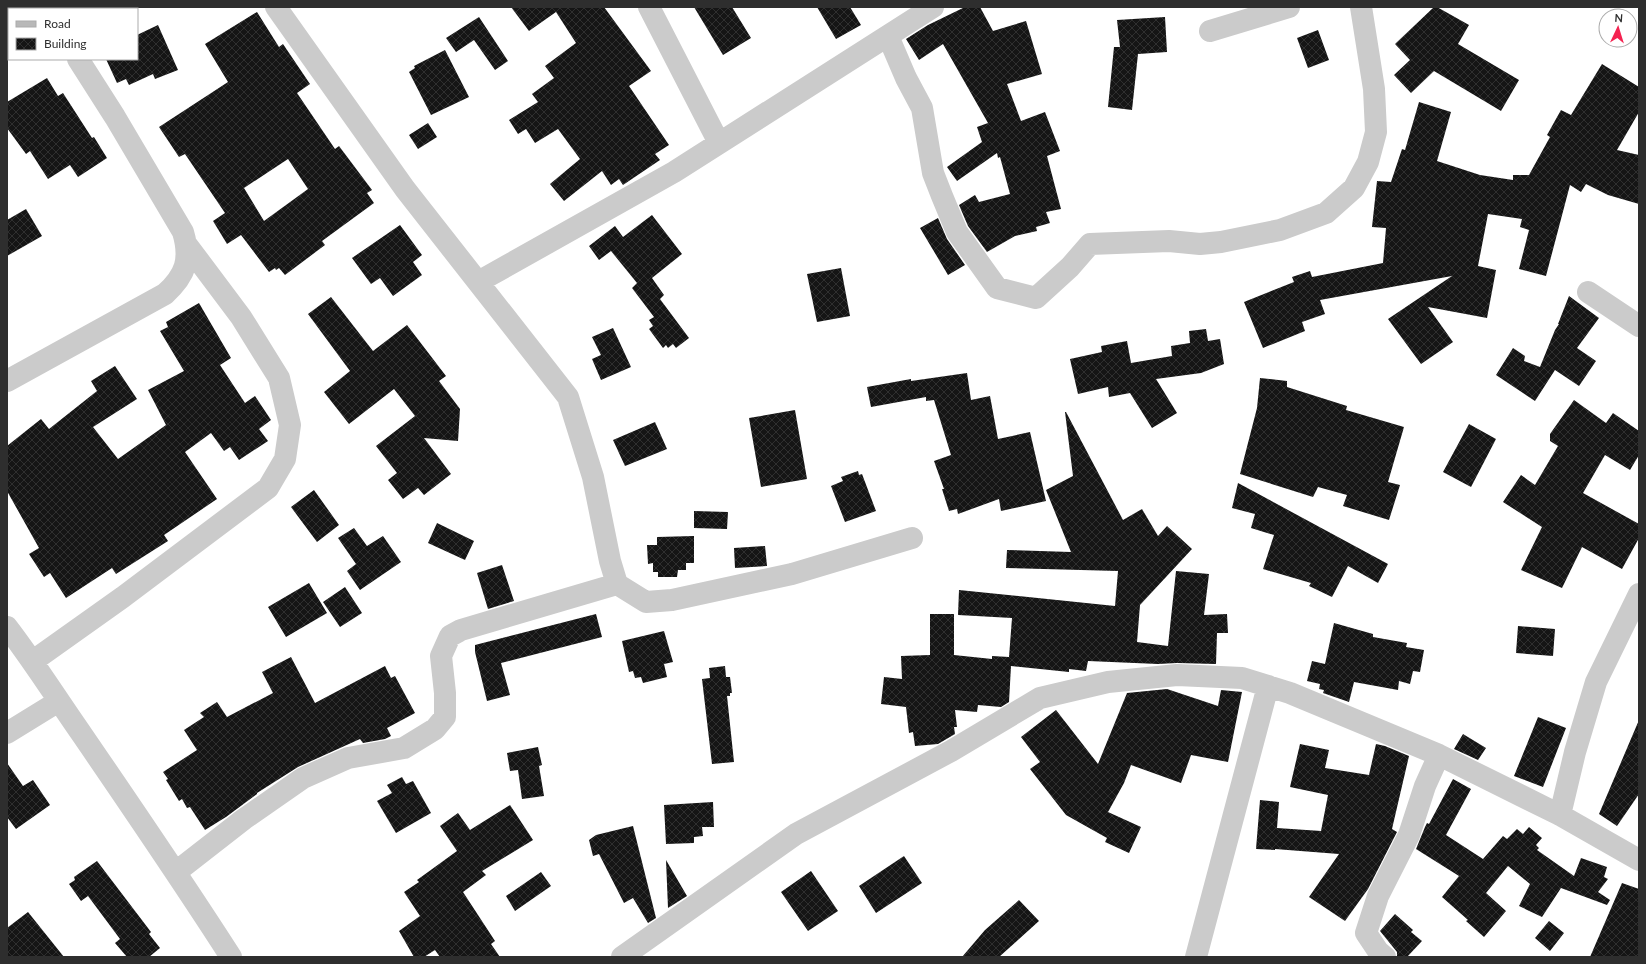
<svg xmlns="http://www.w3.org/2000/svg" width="1646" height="964" font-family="Lato,sans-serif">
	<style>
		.building { fill: url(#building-cross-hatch); fill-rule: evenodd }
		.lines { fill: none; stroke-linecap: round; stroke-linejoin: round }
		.minor { stroke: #cbcbcb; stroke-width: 22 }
		.secondary { stroke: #b8b8b8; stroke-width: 22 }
	</style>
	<defs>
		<pattern id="building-cross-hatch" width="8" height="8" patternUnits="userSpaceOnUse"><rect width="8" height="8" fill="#151515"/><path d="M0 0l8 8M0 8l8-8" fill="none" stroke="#2f2f2f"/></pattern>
	</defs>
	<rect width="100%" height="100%" fill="#fff"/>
	<!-- building -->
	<path class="building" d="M 511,7 L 604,7 L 651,71 L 629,86 L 669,145 L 655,154 L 660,160 L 623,185 L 619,179 L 611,185 L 602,171 L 564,201 L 550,184 L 580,159 L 558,129 L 535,143 L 526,129 L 518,134 L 509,120 L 538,102 L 532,94 L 554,78 L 545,66 L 576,43 L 556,12 L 529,31 Z
		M 694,7 L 732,7 L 751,38 L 723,55 Z
		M 817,7 L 850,7 L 861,25 L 836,39 Z
		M 965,7 L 980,7 L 993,31 L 1026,21 L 1042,74 L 1007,84 L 1021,121 L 1045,112 L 1060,151 L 1047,156 L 1061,209 L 1046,212 L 1050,223 L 1036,227 L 1037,231 L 1015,236 L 987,252 L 968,226 L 959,205 L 975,195 L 979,202 L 1010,194 L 1000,157 L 998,158 L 997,153 L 957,181 L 947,167 L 982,142 L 977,127 L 988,123 L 943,44 L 919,60 L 906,39 L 928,25 Z
		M 1434,7 L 1437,7 L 1469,25 L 1458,44 L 1519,80 L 1501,111 L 1434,71 L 1411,93 L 1394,75 L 1410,60 L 1395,44 Z
		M 257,12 L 279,47 L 283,44 L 310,84 L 297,93 L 335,149 L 339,146 L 372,190 L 367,193 L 374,203 L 322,241 L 325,245 L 285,275 L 279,268 L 276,270 L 275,268 L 269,272 L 241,235 L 227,244 L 213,221 L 225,213 L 185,154 L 179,157 L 159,127 L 228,82 L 205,44 ZM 288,159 L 308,189 L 264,221 L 244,188 Z
		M 479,17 L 508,61 L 495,70 L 474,40 L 456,52 L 446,38 Z
		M 1165,17 L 1167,52 L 1138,54 L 1132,110 L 1108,107 L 1114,47 L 1120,47 L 1117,20 Z
		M 158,25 L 178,70 L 155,79 L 153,74 L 129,85 L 126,79 L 117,83 L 106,59 L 137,59 L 137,35 Z
		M 1318,30 L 1329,60 L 1308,68 L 1297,38 Z
		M 445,50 L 469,97 L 431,115 L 409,72 L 415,68 L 414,66 Z
		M 1602,64 L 1639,87 L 1639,112 L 1617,150 L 1639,155 L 1639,204 L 1608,195 L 1586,184 L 1581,192 L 1570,185 L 1546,276 L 1519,269 L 1529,230 L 1520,227 L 1522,219 L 1488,214 L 1478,266 L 1496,270 L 1487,318 L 1428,307 L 1453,342 L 1421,364 L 1388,319 L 1452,276 L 1320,300 L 1325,314 L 1302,322 L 1305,331 L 1263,348 L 1244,302 L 1294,282 L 1292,277 L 1310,271 L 1312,277 L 1383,263 L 1386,228 L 1372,227 L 1377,181 L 1391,182 L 1402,149 L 1405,150 L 1419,102 L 1451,112 L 1437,161 L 1480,175 L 1513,180 L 1513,175 L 1529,175 L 1550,137 L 1547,135 L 1561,110 L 1571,115 Z
		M 47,78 L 58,96 L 63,93 L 92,138 L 94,137 L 107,158 L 78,177 L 70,165 L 48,179 L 30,151 L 26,154 L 7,128 L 7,102 Z
		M 428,123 L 437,137 L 418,149 L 409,135 Z
		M 26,209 L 42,236 L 7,256 L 7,220 Z
		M 652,215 L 682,254 L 652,278 L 664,295 L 660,299 L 689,338 L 676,348 L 673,344 L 668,348 L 666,345 L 663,348 L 649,329 L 653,326 L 649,320 L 654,317 L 632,288 L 637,283 L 611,251 L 599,260 L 589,246 L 615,226 L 623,237 Z
		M 938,218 L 947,239 L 965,265 L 948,275 L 920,228 Z
		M 400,225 L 422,255 L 413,262 L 422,275 L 393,296 L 380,278 L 371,284 L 352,258 Z
		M 841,268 L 850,316 L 817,322 L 807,274 Z
		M 1569,296 L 1599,318 L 1577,348 L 1596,361 L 1579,386 L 1555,370 L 1535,401 L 1496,375 L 1513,348 L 1525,356 L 1524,361 L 1540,367 L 1555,330 L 1559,324 L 1558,324 Z
		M 331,297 L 373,351 L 407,325 L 446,376 L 439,381 L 460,409 L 458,441 L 424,438 L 451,474 L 424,495 L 418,488 L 403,499 L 388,480 L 397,473 L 376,446 L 415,416 L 394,389 L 349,424 L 324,392 L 350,371 L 308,314 Z
		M 199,303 L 231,358 L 220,365 L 245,403 L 255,396 L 271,420 L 259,429 L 268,441 L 239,460 L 230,447 L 224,451 L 211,433 L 185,452 L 217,499 L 164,535 L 168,541 L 116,574 L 112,568 L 66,598 L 50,573 L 44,577 L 29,554 L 39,548 L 7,491 L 7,446 L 41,419 L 49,429 L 97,391 L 91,381 L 115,366 L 137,399 L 93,427 L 118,459 L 166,425 L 148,390 L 184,371 L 160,331 L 168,327 L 166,322 Z
		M 613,328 L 631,367 L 601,380 L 592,359 L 601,355 L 592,337 Z
		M 1206,329 L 1208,341 L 1220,339 L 1224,364 L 1201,373 L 1156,379 L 1177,413 L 1152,428 L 1130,393 L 1109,397 L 1108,387 L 1078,394 L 1070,359 L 1102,352 L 1101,346 L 1127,341 L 1131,363 L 1172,356 L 1171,346 L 1190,343 L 1189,331 Z
		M 967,373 L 971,400 L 990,396 L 998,439 L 1030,432 L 1046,501 L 1001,511 L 999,499 L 958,514 L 957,509 L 949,511 L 942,489 L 944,489 L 934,461 L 951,455 L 934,400 L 926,401 L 926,397 L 871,407 L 867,387 L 911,379 L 911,381 Z
		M 1260,378 L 1287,381 L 1287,387 L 1347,406 L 1346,410 L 1404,427 L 1388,482 L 1400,485 L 1389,520 L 1343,506 L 1347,495 L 1318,487 L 1313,497 L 1240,474 L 1257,408 Z
		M 1574,400 L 1606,423 L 1613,413 L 1639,431 L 1639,455 L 1630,470 L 1605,455 L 1583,493 L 1639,524 L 1639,538 L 1622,569 L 1582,547 L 1562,588 L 1521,570 L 1542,527 L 1503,502 L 1521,475 L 1535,485 L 1558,446 L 1550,441 L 1550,434 Z
		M 795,410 L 807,479 L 761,487 L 749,418 Z
		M 1065,412 L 1066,412 L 1123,520 L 1142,509 L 1158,536 L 1167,526 L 1192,549 L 1140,605 L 1137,642 L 1168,646 L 1176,571 L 1209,574 L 1204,615 L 1227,614 L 1228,633 L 1217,633 L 1216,664 L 1177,663 L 1158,664 L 1088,661 L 1086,671 L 1069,669 L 1069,672 L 1011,666 L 1009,702 L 1001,707 L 978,705 L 977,712 L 955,710 L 957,727 L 954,727 L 955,734 L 938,744 L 915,746 L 913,732 L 909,733 L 906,707 L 881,704 L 884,677 L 902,679 L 901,656 L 930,655 L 930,614 L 954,614 L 954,655 L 992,659 L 992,656 L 1009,657 L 1012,618 L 958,615 L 959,590 L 1115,606 L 1118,571 L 1006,568 L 1007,550 L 1071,552 L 1046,490 L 1073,476 Z
		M 655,422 L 667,449 L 625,466 L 613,440 Z
		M 1469,424 L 1496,439 L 1471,487 L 1443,472 Z
		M 858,471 L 859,475 L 862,474 L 876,511 L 845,522 L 831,486 L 843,481 L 841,477 Z
		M 1238,483 L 1388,564 L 1378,583 L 1348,566 L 1332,597 L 1309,586 L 1311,583 L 1263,569 L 1274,535 L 1251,528 L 1255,514 L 1232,508 Z
		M 314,490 L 339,525 L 317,542 L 291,507 Z
		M 694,511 L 728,512 L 727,529 L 694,528 Z
		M 437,523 L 474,541 L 465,560 L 428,543 Z
		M 354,528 L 367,546 L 383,536 L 401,562 L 360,590 L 347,571 L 356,564 L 338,538 Z
		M 694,536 L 694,563 L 686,563 L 686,570 L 678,570 L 677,577 L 658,577 L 658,572 L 653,572 L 653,563 L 648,564 L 647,545 L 657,545 L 657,537 Z
		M 765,546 L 767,566 L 735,568 L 734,548 Z
		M 502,565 L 514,601 L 488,609 L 477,573 Z
		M 309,583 L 327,613 L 286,637 L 268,607 Z
		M 345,587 L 362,613 L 340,627 L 323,602 Z
		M 596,614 L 602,637 L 501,663 L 510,695 L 487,701 L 475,652 L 475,645 Z
		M 1334,623 L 1373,634 L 1373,637 L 1407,643 L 1406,647 L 1424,650 L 1420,672 L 1413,671 L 1410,684 L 1399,681 L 1398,690 L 1354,682 L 1349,702 L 1323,693 L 1324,690 L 1319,689 L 1320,684 L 1307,681 L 1312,661 L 1325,664 Z
		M 1518,626 L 1555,629 L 1553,656 L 1516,653 Z
		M 664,631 L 673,662 L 664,664 L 667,677 L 643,683 L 641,677 L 635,678 L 633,671 L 629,672 L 622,641 Z
		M 291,657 L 315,703 L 385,666 L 391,678 L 395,676 L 415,713 L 387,728 L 391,736 L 385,739 L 363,743 L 360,739 L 298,767 L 257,793 L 257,794 L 226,817 L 205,830 L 190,807 L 187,808 L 182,799 L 179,801 L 166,780 L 168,779 L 163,772 L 197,750 L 184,730 L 204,717 L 200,713 L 217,702 L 227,717 L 273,693 L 262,672 Z
		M 725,666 L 726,677 L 730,677 L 732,693 L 730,693 L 730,696 L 727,696 L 734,762 L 712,764 L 702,679 L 710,678 L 709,668 Z
		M 1167,689 L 1218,706 L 1221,690 L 1242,692 L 1228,762 L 1191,755 L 1181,783 L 1131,765 L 1124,783 L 1108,812 L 1141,827 L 1129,853 L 1105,842 L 1107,838 L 1066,815 L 1030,769 L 1040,762 L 1021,737 L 1056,710 L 1098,764 L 1127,693 Z
		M 1538,717 L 1566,728 L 1543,787 L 1514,776 Z
		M 1639,720 L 1639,794 L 1617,826 L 1599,814 Z
		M 1463,734 L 1486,748 L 1478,760 L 1454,749 Z
		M 1300,744 L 1329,750 L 1325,768 L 1369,775 L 1376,744 L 1385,746 L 1409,756 L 1392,829 L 1397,832 L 1368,889 L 1345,921 L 1309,897 L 1339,854 L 1275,849 L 1275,850 L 1256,849 L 1260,800 L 1279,802 L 1277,828 L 1321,831 L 1328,795 L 1290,787 Z
		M 538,747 L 542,765 L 539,766 L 544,796 L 522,799 L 518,770 L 510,771 L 507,753 Z
		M 7,763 L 23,786 L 33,780 L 50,805 L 16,829 L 7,817 Z
		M 402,777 L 406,784 L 413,781 L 431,813 L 396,833 L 377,801 L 392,793 L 387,785 Z
		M 1453,779 L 1471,789 L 1446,835 L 1483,859 L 1503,836 L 1507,839 L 1517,829 L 1523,834 L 1529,827 L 1542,838 L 1536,845 L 1539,848 L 1537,850 L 1574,876 L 1581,858 L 1607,867 L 1604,877 L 1608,879 L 1598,892 L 1610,900 L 1607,905 L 1561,888 L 1542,917 L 1519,906 L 1530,884 L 1508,866 L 1486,893 L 1506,911 L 1484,937 L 1466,921 L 1468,920 L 1442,897 L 1459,876 L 1416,849 L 1425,827 L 1427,823 L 1429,824 Z
		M 713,802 L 714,827 L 702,827 L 703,836 L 694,837 L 694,843 L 666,844 L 664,805 Z
		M 510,805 L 533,840 L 482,871 L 486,875 L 463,892 L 495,941 L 491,944 L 500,957 L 440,957 L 435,950 L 424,957 L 414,957 L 399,931 L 420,916 L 404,892 L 419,882 L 417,880 L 457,851 L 440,826 L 458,813 L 470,830 Z
		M 633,826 L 656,918 L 648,923 L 633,898 L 624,903 L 599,854 L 593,856 L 589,840 L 596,835 Z
		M 904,856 L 922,883 L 876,913 L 859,886 Z
		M 666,860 L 687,896 L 668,908 Z
		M 97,861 L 151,932 L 149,934 L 160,948 L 149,957 L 127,957 L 115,943 L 120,939 L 88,896 L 81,901 L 69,884 L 75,880 L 74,877 Z
		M 811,871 L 838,911 L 808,931 L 781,892 Z
		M 541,872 L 551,886 L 515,911 L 506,896 Z
		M 1622,883 L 1639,889 L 1639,957 L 1590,957 Z
		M 1019,900 L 1039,921 L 999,957 L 962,957 L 985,930 Z
		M 28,912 L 64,957 L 7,957 L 7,928 Z
		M 1395,914 L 1413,930 L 1411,932 L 1422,941 L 1407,957 L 1397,957 L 1397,952 L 1380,931 Z
		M 1549,921 L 1564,933 L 1550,951 L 1535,938 Z"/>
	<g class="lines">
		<!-- minor -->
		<path class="minor" d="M 44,7 L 46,9
			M 276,7 L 405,189 L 568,397 L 593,477 L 610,561 L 617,584 L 646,602 L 672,600 L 792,574 L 912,538
			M 649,7 L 719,143
			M 1210,31 L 1289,7
			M 888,36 L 906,78 L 922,108 L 933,173 L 942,196 L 957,232 L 997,288 L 1036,298 L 1070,267 L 1090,244 L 1169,241 L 1200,244 L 1221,242 L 1280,230 L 1326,213 L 1354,188 L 1368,162 L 1376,132 L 1374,89 L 1361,7
			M 478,282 L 674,172 L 933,7
			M 1588,292 L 1639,326
			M 7,381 L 165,294 C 186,275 191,259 183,232 L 115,117 L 78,59
			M 7,627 C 34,662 57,699 83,736 C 133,809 183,882 231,957
			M 33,661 L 123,597 L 268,488 L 285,459 L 290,425 L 279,378 L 241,317 L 187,245
			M 7,733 L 59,701
			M 1560,815 L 1575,752 L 1596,682 L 1639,594
			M 176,872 L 244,819 L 303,778 L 348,758 L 404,748 L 435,729 L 445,717 L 445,693 L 441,656 L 450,636 L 461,630 L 617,584
			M 622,957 L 796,834 L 951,751 L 1040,698 L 1108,682 L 1177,675 L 1242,678 L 1290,693 L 1439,755 L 1560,815 L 1639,860
			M 1196,957 L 1268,686
			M 1385,957 L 1378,951 L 1366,933 L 1378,896 L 1409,835 L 1425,786 L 1439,755"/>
		<!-- secondary -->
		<path class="secondary" d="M 7,8 L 10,7"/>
	</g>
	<!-- border -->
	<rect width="1646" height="964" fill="none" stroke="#2e2e2e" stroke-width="16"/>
	<!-- legend -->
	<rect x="8" y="8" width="130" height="52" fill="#ffffff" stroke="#ababab"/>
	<rect x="16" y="21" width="20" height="6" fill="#b8b8b8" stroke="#ababab"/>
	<text x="44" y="28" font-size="12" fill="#2e2e2e">Road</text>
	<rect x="16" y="38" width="20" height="12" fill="url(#building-cross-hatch)" stroke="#ababab"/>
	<text x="44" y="48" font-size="12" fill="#2e2e2e">Building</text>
	<!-- north arrow -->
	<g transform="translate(1618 28) rotate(4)"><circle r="19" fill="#ffffff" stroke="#ababab"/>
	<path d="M0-3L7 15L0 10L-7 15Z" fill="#f42250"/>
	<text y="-6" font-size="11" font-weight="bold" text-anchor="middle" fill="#2e2e2e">N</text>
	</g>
</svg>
